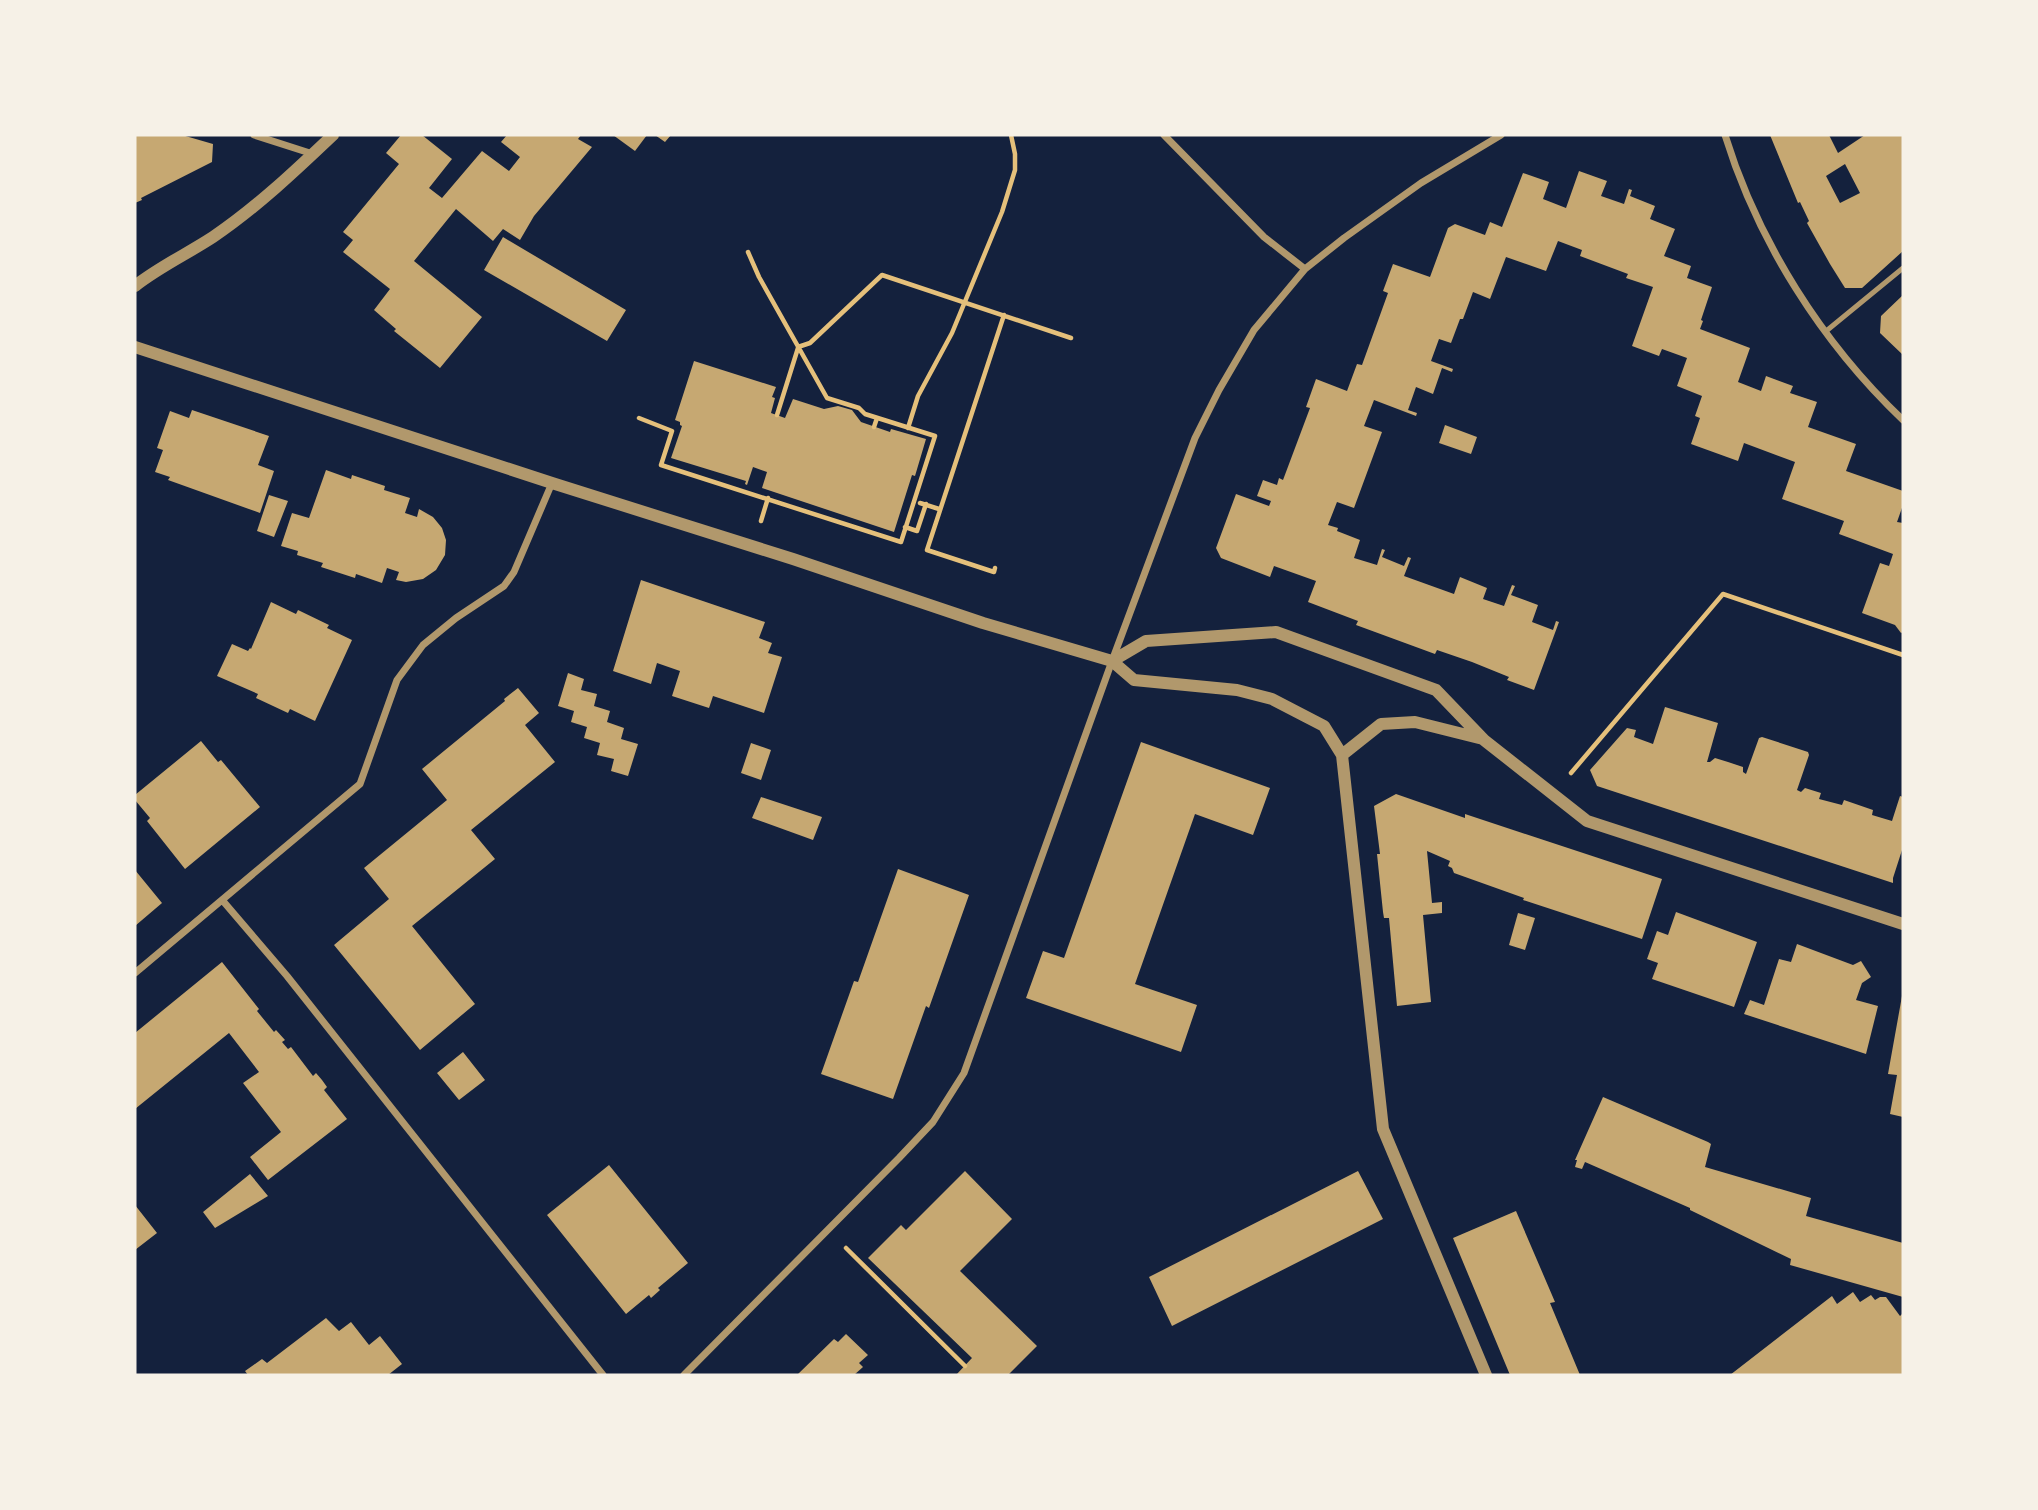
<svg xmlns="http://www.w3.org/2000/svg" width="2038" height="1510" font-family="Karla,sans-serif">
	<style>
		.building { fill: #c6a872; fill-rule: evenodd }
		.lines { fill: none; stroke-linecap: round; stroke-linejoin: round }
		.path { stroke: #e5c07b; stroke-width: 4.5 }
		.service { stroke: #b1986c; stroke-width: 5 }
		.minor { stroke: #b1986c; stroke-width: 7 }
		.tertiary { stroke: #b1986c; stroke-width: 12 }
	</style>
	<rect width="100%" height="100%" fill="#14213d"/>
	<!-- building -->
	<path class="building" d="M 135,135 L 182,135 L 213,144 L 212,162 L 141,198 L 142,200 L 135,203 Z
		M 401,135 L 422,135 L 452,159 L 429,188 L 442,198 L 482,151 L 509,171 L 520,157 L 501,142 L 507,135 L 581,135 L 578,139 L 592,147 L 534,216 L 520,240 L 503,229 L 493,241 L 456,209 L 414,261 L 482,317 L 440,368 L 394,331 L 396,329 L 374,310 L 390,289 L 343,252 L 353,240 L 343,232 L 399,164 L 386,153 Z
		M 613,135 L 647,135 L 635,151 Z
		M 655,135 L 671,135 L 665,142 Z
		M 1770,135 L 1829,135 L 1838,153 L 1865,135 L 1903,135 L 1903,251 L 1862,288 L 1845,288 L 1830,264 L 1807,223 L 1809,221 L 1800,202 L 1798,203 ZM 1845,164 L 1860,193 L 1840,203 L 1826,176 Z
		M 1579,171 L 1607,181 L 1601,196 L 1624,204 L 1629,189 L 1632,190 L 1630,196 L 1655,206 L 1650,219 L 1675,229 L 1664,256 L 1691,266 L 1687,278 L 1712,287 L 1701,320 L 1703,321 L 1700,329 L 1750,348 L 1738,382 L 1761,391 L 1766,376 L 1793,386 L 1790,393 L 1817,402 L 1808,427 L 1856,444 L 1846,471 L 1903,491 L 1903,505 L 1897,522 L 1903,523 L 1903,632 L 1901,633 L 1895,625 L 1862,613 L 1880,563 L 1889,566 L 1893,554 L 1839,534 L 1844,521 L 1782,499 L 1795,462 L 1744,443 L 1738,461 L 1691,444 L 1700,418 L 1695,416 L 1702,396 L 1677,386 L 1687,358 L 1662,349 L 1659,356 L 1632,346 L 1653,287 L 1626,278 L 1628,274 L 1580,256 L 1582,250 L 1558,241 L 1546,271 L 1506,257 L 1490,299 L 1473,292 L 1463,319 L 1460,319 L 1451,343 L 1439,339 L 1431,361 L 1453,369 L 1452,372 L 1442,368 L 1433,394 L 1416,387 L 1408,410 L 1417,413 L 1416,416 L 1374,400 L 1364,426 L 1382,432 L 1354,508 L 1337,502 L 1328,525 L 1338,528 L 1337,531 L 1360,540 L 1354,558 L 1377,565 L 1382,549 L 1385,550 L 1382,557 L 1404,566 L 1408,557 L 1411,558 L 1404,576 L 1454,594 L 1460,577 L 1487,588 L 1483,599 L 1504,606 L 1512,585 L 1515,586 L 1511,595 L 1538,605 L 1532,622 L 1553,630 L 1556,621 L 1559,622 L 1534,690 L 1507,680 L 1509,677 L 1472,662 L 1437,650 L 1435,654 L 1356,625 L 1358,621 L 1308,602 L 1316,581 L 1274,566 L 1270,577 L 1221,558 L 1216,548 L 1236,494 L 1269,506 L 1271,501 L 1257,496 L 1263,480 L 1277,485 L 1279,478 L 1283,480 L 1310,408 L 1306,407 L 1316,379 L 1347,391 L 1357,364 L 1362,365 L 1388,293 L 1383,291 L 1393,264 L 1430,277 L 1448,228 L 1455,224 L 1485,235 L 1490,222 L 1502,227 L 1523,173 L 1549,182 L 1543,199 L 1566,208 Z
		M 503,237 L 626,310 L 607,341 L 484,270 Z
		M 1903,295 L 1903,355 L 1880,333 L 1881,316 Z
		M 694,361 L 776,387 L 772,397 L 775,398 L 771,413 L 785,418 L 793,399 L 824,409 L 838,406 L 852,410 L 861,422 L 890,432 L 891,429 L 926,439 L 915,476 L 912,475 L 894,532 L 762,488 L 767,472 L 753,467 L 747,485 L 745,484 L 746,481 L 671,458 L 682,426 L 680,425 L 680,422 L 675,420 Z
		M 192,410 L 269,436 L 258,465 L 274,471 L 260,513 L 168,480 L 170,477 L 155,472 L 163,450 L 157,448 L 170,411 L 189,418 Z
		M 1445,425 L 1477,437 L 1471,454 L 1439,443 Z
		M 326,470 L 351,479 L 352,475 L 385,486 L 384,490 L 410,498 L 405,513 L 417,517 L 419,509 L 433,517 L 442,528 L 446,540 L 445,555 L 436,570 L 423,579 L 406,582 L 396,580 L 399,572 L 387,568 L 382,583 L 356,574 L 355,578 L 321,567 L 323,563 L 297,555 L 298,551 L 281,546 L 292,513 L 309,518 Z
		M 269,495 L 288,501 L 274,537 L 257,531 Z
		M 641,580 L 765,622 L 759,638 L 772,643 L 768,653 L 782,657 L 764,713 L 713,696 L 709,708 L 672,696 L 680,671 L 657,663 L 651,684 L 613,671 Z
		M 271,602 L 296,614 L 298,610 L 329,625 L 327,628 L 352,640 L 315,721 L 290,709 L 288,713 L 256,698 L 258,694 L 217,676 L 232,644 L 248,651 L 250,648 L 251,649 Z
		M 568,673 L 584,679 L 581,690 L 597,694 L 594,706 L 610,711 L 607,722 L 624,728 L 621,739 L 638,744 L 628,776 L 611,771 L 614,759 L 597,755 L 600,743 L 584,738 L 587,727 L 571,722 L 574,711 L 558,706 Z
		M 518,688 L 539,713 L 525,725 L 555,762 L 471,830 L 495,859 L 412,926 L 475,1004 L 420,1050 L 334,945 L 389,899 L 364,868 L 447,800 L 422,769 L 505,701 L 504,699 Z
		M 1665,707 L 1718,723 L 1707,762 L 1710,762 L 1715,758 L 1728,762 L 1743,767 L 1743,772 L 1746,774 L 1759,738 L 1762,737 L 1808,752 L 1809,755 L 1797,790 L 1801,792 L 1805,788 L 1821,793 L 1819,799 L 1842,805 L 1844,800 L 1873,810 L 1872,815 L 1892,821 L 1900,796 L 1903,797 L 1903,847 L 1893,878 L 1893,883 L 1597,786 L 1590,770 L 1627,728 L 1636,730 L 1634,737 L 1653,744 Z
		M 201,741 L 218,762 L 221,760 L 260,807 L 185,869 L 147,821 L 150,818 L 135,800 L 135,795 Z
		M 1141,742 L 1270,788 L 1253,835 L 1195,814 L 1135,984 L 1197,1005 L 1181,1052 L 1026,998 L 1043,951 L 1064,958 Z
		M 751,743 L 771,750 L 761,780 L 741,773 Z
		M 1396,794 L 1465,818 L 1465,814 L 1662,879 L 1642,939 L 1523,900 L 1524,898 L 1454,873 L 1452,868 L 1448,866 L 1450,861 L 1427,851 L 1432,903 L 1442,902 L 1442,913 L 1423,915 L 1431,1002 L 1397,1006 L 1389,918 L 1384,918 L 1383,912 L 1377,854 L 1380,854 L 1374,806 Z
		M 761,797 L 822,817 L 813,840 L 752,818 Z
		M 898,869 L 969,895 L 929,1008 L 926,1006 L 893,1099 L 821,1074 L 854,981 L 858,982 Z
		M 135,870 L 162,903 L 135,926 Z
		M 1676,912 L 1757,942 L 1734,1007 L 1652,979 L 1658,963 L 1647,959 L 1657,931 L 1668,935 Z
		M 1518,913 L 1535,918 L 1525,950 L 1509,945 Z
		M 1797,944 L 1853,965 L 1861,961 L 1871,977 L 1862,983 L 1856,1000 L 1878,1006 L 1866,1054 L 1744,1014 L 1750,1000 L 1764,1005 L 1779,959 L 1791,962 Z
		M 222,962 L 259,1009 L 257,1011 L 274,1032 L 276,1030 L 285,1040 L 282,1042 L 288,1049 L 291,1047 L 313,1076 L 316,1073 L 322,1080 L 327,1087 L 324,1090 L 347,1119 L 268,1180 L 250,1157 L 281,1132 L 243,1083 L 259,1072 L 229,1033 L 135,1109 L 135,1033 Z
		M 1902,996 L 1903,996 L 1903,1117 L 1890,1114 L 1897,1075 L 1888,1074 Z
		M 463,1052 L 485,1080 L 459,1100 L 437,1073 Z
		M 1603,1097 L 1708,1142 L 1711,1144 L 1705,1167 L 1811,1198 L 1806,1216 L 1903,1243 L 1903,1297 L 1790,1265 L 1791,1259 L 1690,1210 L 1690,1208 L 1585,1162 L 1582,1169 L 1575,1167 L 1577,1160 L 1575,1160 Z
		M 609,1165 L 688,1263 L 658,1288 L 660,1290 L 651,1298 L 649,1295 L 626,1314 L 547,1215 Z
		M 965,1171 L 1012,1219 L 960,1271 L 1037,1346 L 1008,1375 L 956,1375 L 972,1358 L 868,1258 L 901,1225 L 906,1230 Z
		M 1358,1171 L 1383,1219 L 1172,1326 L 1149,1277 Z
		M 250,1174 L 268,1196 L 215,1228 L 203,1212 Z
		M 135,1205 L 157,1233 L 135,1250 Z
		M 1516,1211 L 1555,1302 L 1550,1303 L 1580,1375 L 1510,1375 L 1453,1238 Z
		M 1853,1292 L 1860,1302 L 1871,1295 L 1875,1300 L 1880,1297 L 1886,1297 L 1900,1316 L 1903,1313 L 1903,1375 L 1730,1375 L 1832,1296 L 1837,1304 Z
		M 326,1318 L 339,1331 L 351,1322 L 369,1345 L 380,1336 L 402,1364 L 388,1375 L 248,1375 L 245,1371 L 262,1359 L 267,1363 Z
		M 846,1334 L 868,1355 L 859,1363 L 863,1367 L 854,1375 L 797,1375 L 834,1339 L 838,1342 Z"/>
	<g class="lines">
		<!-- path -->
		<path class="path" d="M 798,347 L 810,343 L 882,275 L 1071,338
			M 777,415 L 798,348
			M 639,418 L 672,431 L 661,465 L 901,542 L 935,436 L 865,414 L 859,408 L 827,398 L 759,277 L 748,252
			M 874,427 L 877,418
			M 908,428 L 918,396 L 952,333 L 1002,212 L 1015,170 L 1015,154 L 1011,135
			M 920,503 L 939,509
			M 761,521 L 768,498
			M 905,527 L 917,531 L 926,504
			M 995,568 L 994,572 L 927,550 L 1004,315
			M 1571,773 L 1723,594 L 1903,655
			M 846,1248 L 965,1366"/>
		<!-- service -->
		<path class="service" d="M 1825,332 L 1903,268"/>
		<!-- minor -->
		<path class="minor" d="M 254,135 L 313,154
			M 1164,135 L 1264,237 L 1305,269
			M 1725,135 C 1758,242 1822,343 1903,420
			M 223,901 L 287,976 L 603,1375
			M 135,973 L 360,784 L 397,680 L 423,645 L 456,618 L 504,586 L 514,572 L 552,483
			M 684,1375 L 899,1158 L 933,1122 L 964,1073 L 1112,661 L 1195,438 L 1219,390 L 1254,330 L 1305,269 L 1344,238 L 1421,183 L 1501,135"/>
		<!-- tertiary -->
		<path class="tertiary" d="M 135,286 C 159,267 187,254 213,237 C 257,207 295,171 333,135
			M 135,347 L 552,483 L 793,559 L 983,623 L 1112,661 L 1134,680 L 1237,690 L 1272,699 L 1324,726 L 1342,755 L 1383,1129 L 1486,1375
			M 1112,661 L 1146,641 L 1276,632 L 1436,690 L 1484,740 L 1587,821 L 1903,924
			M 1342,755 L 1381,724 L 1415,722 L 1483,739"/>
	</g>
	<!-- border -->
	<rect width="2038" height="1510" fill="none" stroke="#f6f1e7" stroke-width="273"/>
</svg>
